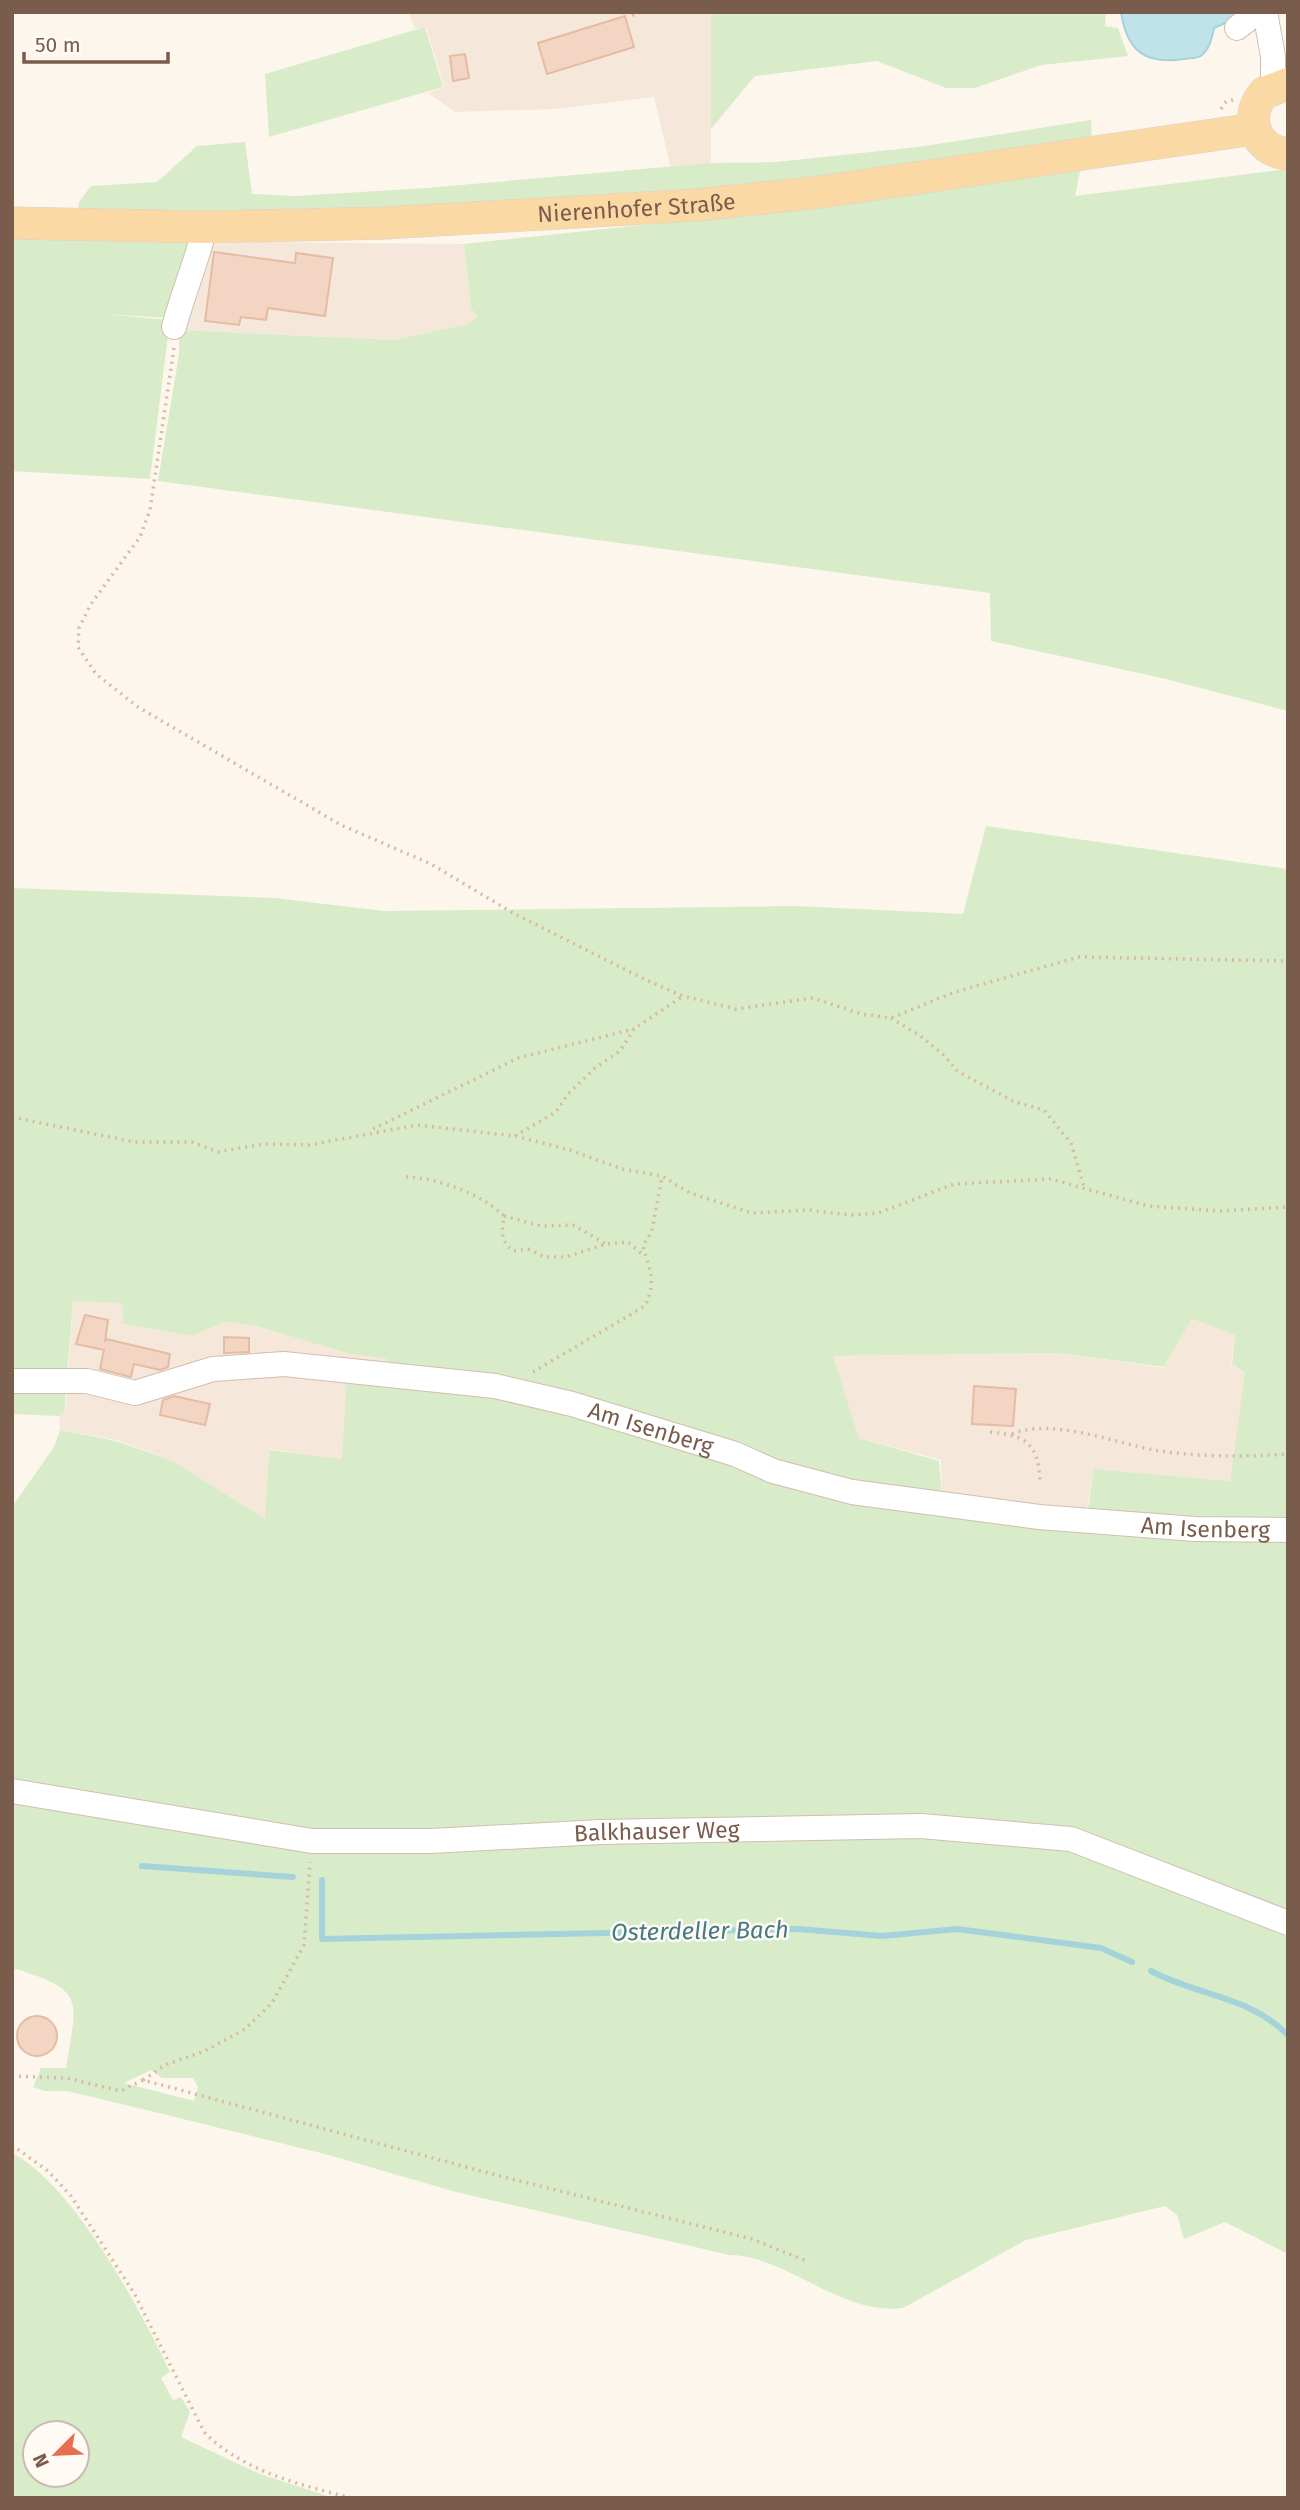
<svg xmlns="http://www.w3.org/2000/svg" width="1300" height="2510" font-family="'Fira Sans',sans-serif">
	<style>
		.residential { fill: #f5e8da }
		.green { fill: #d8ecc9; fill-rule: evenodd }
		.water { fill: #bfe3e8; stroke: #a5d3da; stroke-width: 2 }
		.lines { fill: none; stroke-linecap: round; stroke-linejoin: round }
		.stream { stroke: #a5d3da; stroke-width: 6 }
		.building { fill: #f3d5c3; stroke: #e6bba3; stroke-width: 2 }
		.minor-casing { stroke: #d1beb0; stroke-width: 26 }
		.major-casing { stroke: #dad1cd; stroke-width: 33 }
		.path { stroke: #d9b8a5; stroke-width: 3.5; stroke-dasharray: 2 5; stroke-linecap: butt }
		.minor { stroke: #fff; stroke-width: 24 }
		.major { stroke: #fbd9a5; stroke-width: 32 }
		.labels { text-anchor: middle; stroke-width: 5; stroke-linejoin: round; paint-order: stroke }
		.street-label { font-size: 23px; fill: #7a5c4d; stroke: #fffaf3 }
		.water-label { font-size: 24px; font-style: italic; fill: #437c86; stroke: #fffaf3 }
	</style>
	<rect width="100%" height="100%" fill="#fdf6ec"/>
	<!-- residential -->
	<path class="residential" d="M 408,12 L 711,12 L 711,163 L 671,169 L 654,97 L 556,109 L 455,112 L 428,93 L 444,87 L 426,27 L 415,29 Z
		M 261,242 L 464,244 L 471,308 L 477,316 L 468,324 L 394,340 L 179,330 L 207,244 Z
		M 73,1301 L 122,1303 L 123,1324 L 191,1336 L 225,1322 L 252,1325 L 350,1354 L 387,1359 L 384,1373 L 342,1460 L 269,1449 L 265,1519 L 173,1461 L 117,1440 L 60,1430 L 59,1416 L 66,1410 Z
		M 1192,1319 L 1235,1335 L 1231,1364 L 1246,1374 L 1230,1481 L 1094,1469 L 1086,1514 L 942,1502 L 941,1460 L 859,1438 L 833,1356 L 1058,1353 L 1164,1368 Z"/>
	<!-- green -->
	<path class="green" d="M 711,12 L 1106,12 L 1105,26 L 1118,28 L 1128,56 L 1041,65 L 975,88 L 946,88 L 877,61 L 755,76 L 711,129 Z
		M 425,27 L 443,87 L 269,137 L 265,74 Z
		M 1091,120 L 1092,142 C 937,166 780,189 624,199 C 443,212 260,216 78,210 L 79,202 L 91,186 L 157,182 L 197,146 L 245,142 L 252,194 L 296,196 L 426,188 L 711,163 L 776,162 L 918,147 Z
		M 1081,167 L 1075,196 L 1288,169 L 1288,711 L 1162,678 L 991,641 L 990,593 L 158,481 L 179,354 L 179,330 L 394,340 L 468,324 L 477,316 L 471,308 L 464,244 L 689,220 Z
		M 12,236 L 193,238 L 170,318 L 102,314 L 170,320 L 150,479 L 12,471 Z
		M 986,826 L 1288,869 L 1288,1526 L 1195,1524 L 1087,1515 L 1094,1469 L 1230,1481 L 1245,1373 L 1232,1364 L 1235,1335 L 1192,1319 L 1164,1367 L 1058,1353 L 833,1356 L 859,1438 L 939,1461 L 943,1509 L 1114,1527 L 1288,1535 L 1288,1914 L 1073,1833 L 920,1819 L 866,1818 L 806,1824 L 680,1821 L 430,1833 L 314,1832 L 12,1782 L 12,1507 L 54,1447 L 60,1430 L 116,1441 L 173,1461 L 265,1519 L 269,1450 L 342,1459 L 347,1376 L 491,1392 L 572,1409 L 838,1493 L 838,1485 L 814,1481 L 656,1424 L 571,1401 L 491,1383 L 384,1373 L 387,1359 L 350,1354 L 252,1325 L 225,1322 L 191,1336 L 123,1324 L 122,1303 L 73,1301 L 67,1376 L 12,1375 L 12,888 L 274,898 L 384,911 L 795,906 L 963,914 Z
		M 12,1386 L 66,1387 L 65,1411 L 59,1416 L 12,1414 Z
		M 12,1796 L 314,1848 L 921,1833 L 1069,1846 L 1288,1932 L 1288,2254 L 1225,2222 L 1184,2239 L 1177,2215 L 1165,2206 L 1026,2240 L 903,2308 C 841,2316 787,2256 730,2255 L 456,2192 L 325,2154 L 130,2106 L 67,2091 L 45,2091 L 33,2087 L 41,2068 L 66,2068 C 77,1999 87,1990 12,1968 ZM 151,2070 L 162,2078 L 193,2078 L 198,2087 L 194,2101 L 124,2083 Z
		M 12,2153 C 74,2185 140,2309 170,2372 L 161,2378 L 173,2400 L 181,2397 L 190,2412 L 181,2437 L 260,2474 L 334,2498 L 12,2498 ZM 35,2433 L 77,2433 L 77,2475 L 35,2475 Z"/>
	<!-- water -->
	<path class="water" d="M 1121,12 L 1241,12 L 1239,17 L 1214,28 C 1212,37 1210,47 1204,53 C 1199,59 1191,58 1184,59 C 1145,65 1127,51 1121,12 Z"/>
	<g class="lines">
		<!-- stream -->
		<path class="stream" d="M 142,1866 L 293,1877
			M 322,1880 L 322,1939 L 798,1929 L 882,1936 L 957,1929 L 1101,1948 L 1132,1962
			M 1151,1971 C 1198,1996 1249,1996 1288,2035"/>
	</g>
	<!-- building -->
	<path class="building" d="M 625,16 L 634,47 L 547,74 L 538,43 Z
		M 465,54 L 469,78 L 453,81 L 450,56 Z
		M 214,252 L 295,263 L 296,253 L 333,258 L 325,316 L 268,308 L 266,320 L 241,317 L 239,325 L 205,321 Z
		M 85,1315 L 108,1320 L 105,1342 L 106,1339 L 170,1354 L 168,1367 L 160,1370 L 134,1364 L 131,1377 L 100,1369 L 104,1350 L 76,1344 Z
		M 224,1337 L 249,1338 L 249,1352 L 224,1353 Z
		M 974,1386 L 1016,1389 L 1013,1426 L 972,1424 Z
		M 174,1396 L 210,1404 L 205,1425 L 160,1415 L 163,1400 Z
		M17 2036a20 20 0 1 1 40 0a20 20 0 1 1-40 0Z"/>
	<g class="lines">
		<!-- minor casing -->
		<g class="minor-casing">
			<g id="minor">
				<path d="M 1265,12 L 1273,56 L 1273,88"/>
				<path d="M 1237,28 L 1257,12"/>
				<path d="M 174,327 C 183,293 197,261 205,227"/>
				<path id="s1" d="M 12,1381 L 87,1381 L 135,1393 L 213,1369 L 284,1364 L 495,1386 L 572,1404 L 735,1454 L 773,1471 L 852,1492 L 1039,1517 L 1195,1529 L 1288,1530"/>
				<path id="s2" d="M 12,1791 L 312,1841 L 431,1841 L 601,1832 L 921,1826 L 1071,1839 L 1288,1923"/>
			</g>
		</g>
		<!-- major casing -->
		<g class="major-casing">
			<g id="major">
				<path d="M 1288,84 L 1264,93 C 1243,117 1255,151 1288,154"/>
				<path id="s3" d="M 12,223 L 205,227 L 385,223 L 697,205 L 820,192 L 1254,129"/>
			</g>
		</g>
		<!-- path -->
		<path class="path" d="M 632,15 L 643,12
			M 1221,109 L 1226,102 L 1233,100
			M 174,348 L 150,510 L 140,537 L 91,604 L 79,628 L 78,647 L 96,674 L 138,707 L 341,825 L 431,864 L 513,913 L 644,979 L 683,996 L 736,1009 L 813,998 L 861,1014 L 891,1018 L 955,992 L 1079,957 L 1288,961
			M 891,1018 L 919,1035 L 945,1056 L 957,1071 L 1015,1102 L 1044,1110 L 1071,1143 L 1084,1187
			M 12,1117 L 134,1142 L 192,1142 L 218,1152 L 263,1144 L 309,1145 L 417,1125 L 515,1136 L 570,1150 L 622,1169 L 662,1176 L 690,1193 L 752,1213 L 809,1210 L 850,1215 L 878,1213 L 954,1184 L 1051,1179 L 1148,1206 L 1220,1211 L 1288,1207
			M 373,1129 L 518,1058 L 634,1029
			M 515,1136 L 556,1112 L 568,1094 L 595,1068 L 620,1051 L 634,1029 L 683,996
			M 406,1177 C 438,1178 482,1194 504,1216 C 502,1231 500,1241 513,1251 L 528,1249 L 545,1257 L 566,1257 L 606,1244 L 628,1242 L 644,1256
			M 504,1216 L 541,1226 L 573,1225 L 606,1244
			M 533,1372 L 645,1306 C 657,1279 650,1274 643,1246 L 652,1231 L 662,1176
			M 990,1432 C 1027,1435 1039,1445 1040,1483
			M 1012,1434 C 1052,1417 1118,1444 1159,1451 C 1202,1457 1245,1457 1288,1454
			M 12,2076 L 66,2078 L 121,2091 L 143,2080 L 496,2175 L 752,2239 L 809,2262
			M 143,2080 L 165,2065 L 205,2051 L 245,2029 L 272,2003 L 304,1945 L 310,1862
			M 12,2145 L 48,2171 L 71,2196 L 134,2293 L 204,2432 C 242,2471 300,2485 352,2498"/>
		<!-- minor -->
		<use href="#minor" class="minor"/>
		<!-- major -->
		<use href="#major" class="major"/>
	</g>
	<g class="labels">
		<!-- street labels -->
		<g class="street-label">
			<text dy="8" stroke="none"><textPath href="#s3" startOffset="625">Nierenhofer Straße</textPath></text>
			<text dy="8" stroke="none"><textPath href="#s1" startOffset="651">Am Isenberg</textPath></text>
			<text dy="8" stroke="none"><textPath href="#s1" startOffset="1218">Am Isenberg</textPath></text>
			<text dy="8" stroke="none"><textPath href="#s2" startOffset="649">Balkhauser Weg</textPath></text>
		</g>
		<!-- water labels -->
		<g class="water-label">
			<text transform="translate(700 1931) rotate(-1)" y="8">Osterdeller Bach</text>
		</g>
	</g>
	<!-- border -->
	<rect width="1300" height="2510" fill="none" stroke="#7a5c4d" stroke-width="28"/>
	<!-- north arrow -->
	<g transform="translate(56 2454) rotate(246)"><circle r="33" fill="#fffaf3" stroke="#cabbb1" stroke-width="2"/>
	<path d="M0-5L12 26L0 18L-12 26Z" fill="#e76f51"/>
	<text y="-10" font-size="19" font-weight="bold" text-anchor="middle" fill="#7a5c4d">N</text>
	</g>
	<!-- scale -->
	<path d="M24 52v10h144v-10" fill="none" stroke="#7a5c4d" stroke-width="3.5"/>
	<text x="35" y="52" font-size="21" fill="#7a5c4d" stroke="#fffaf3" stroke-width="5" paint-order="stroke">50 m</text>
</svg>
